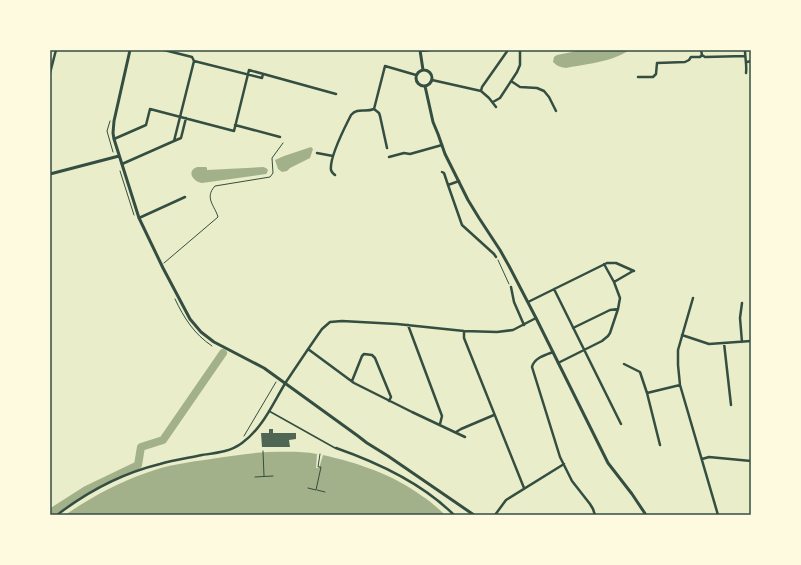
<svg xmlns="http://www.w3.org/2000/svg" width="801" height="565" font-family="Quicksand,sans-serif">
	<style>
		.water { fill: #a3b18a }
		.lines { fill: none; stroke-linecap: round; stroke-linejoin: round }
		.river { stroke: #a3b18a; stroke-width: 8 }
		.building { fill: #4f6655 }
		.path { stroke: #344e41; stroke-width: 1 }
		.service { stroke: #344e41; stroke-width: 1.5 }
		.minor { stroke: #344e41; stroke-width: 2.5 }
		.tertiary { stroke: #344e41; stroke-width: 3 }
		.neatline { fill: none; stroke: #344e41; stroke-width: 1.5 }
	</style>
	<rect width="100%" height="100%" fill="#e9edc9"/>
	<!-- water -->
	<path class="water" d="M 582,50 L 629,50 C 613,62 585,64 566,68 C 560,67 557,66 553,62 L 554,57 L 557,55 Z
		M 311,147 L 313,149 L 310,158 L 290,168 L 287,171 L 282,172 L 278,169 L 275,160 L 284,156 Z
		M 197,167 L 206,167 L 207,168 L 207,170 L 263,167 L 266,168 L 268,170 L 267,173 L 266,174 L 202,183 C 193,182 186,171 197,167 Z
		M 268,452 C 285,452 301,451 317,454 L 316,468 L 319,468 L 323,455 C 358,463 392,474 422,496 C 430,501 438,508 445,515 L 65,515 C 90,498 117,483 146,473 C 167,465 189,462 211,459 C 230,456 249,453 268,452 Z"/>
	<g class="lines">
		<!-- river -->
		<path class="river" d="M 50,513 L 86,490 L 138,465 L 141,447 L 160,441 L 163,440 L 223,353"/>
	</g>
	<!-- building -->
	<path class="building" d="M 269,429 L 273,429 L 273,433 L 296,433 L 296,439 L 289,440 L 290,447 L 262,447 L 261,433 L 269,433 Z"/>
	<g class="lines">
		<!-- path -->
		<path class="path" d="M 110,121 L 107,131 L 113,152
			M 120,171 L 134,215
			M 498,260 L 509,284
			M 164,263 L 218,217 C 215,206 204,198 215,186 L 270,177 L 273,173 L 272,158 L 283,143
			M 175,299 C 184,318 194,334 212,346
			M 244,436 L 276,382
			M 263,451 L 264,476
			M 255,477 L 273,476
			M 308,488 L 316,490 L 321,467 L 318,467 L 320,454
			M 317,490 L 325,492"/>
		<!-- service -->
		<path class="service" d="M 269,411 L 335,448"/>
		<!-- minor -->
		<path class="minor" d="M 164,50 L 192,57 L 194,61 L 262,78 L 263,74
			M 701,50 L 702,55 L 705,57 L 745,56
			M 745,50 C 745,58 747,65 746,73
			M 420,51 L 430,50
			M 747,62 L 751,61
			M 50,73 L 56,50
			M 638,77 L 653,77 L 656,74 L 657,63 L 685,62 L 689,60 L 691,57 L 700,57 L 702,55
			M 432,80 L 481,91 L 489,98 L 496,107
			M 511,81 L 520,87 L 537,88 L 544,91 L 549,97 L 556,111
			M 481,91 L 482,87 L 508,50
			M 493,102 L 500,98 L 517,72 L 520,65 L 520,50
			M 374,109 L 385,66 L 416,75
			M 374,109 L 379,113 L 380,116 L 387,148
			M 235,125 L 280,137
			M 114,139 L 146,125 L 150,109 L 234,131 L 249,70 L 336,94
			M 174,141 L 181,138 L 186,118
			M 317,153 L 333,156
			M 389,157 L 404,153 L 410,154 L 442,145
			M 122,164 L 174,141 L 194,61
			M 442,172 L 444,173 L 448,185
			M 335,175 C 333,173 332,173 331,170 C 329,157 345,127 351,115 C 358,107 365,113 374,109
			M 459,181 L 448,185 L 462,225 L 494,254 L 496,257
			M 139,218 L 185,197
			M 604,264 L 614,282 L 633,271
			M 511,287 L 514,302 L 524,325
			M 554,289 L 621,424
			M 693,298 L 678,350 L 678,365 L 680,385 L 718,515
			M 528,302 L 607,263 L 616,263 L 634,271
			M 408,325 L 442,416 L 440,424
			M 573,328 L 610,310 L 618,309 L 620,298 L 614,282
			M 464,331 L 464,338 L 524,488
			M 682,335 L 709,344 L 751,341
			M 742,342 L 740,318 L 742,303
			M 724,343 L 731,405
			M 308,349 L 354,383 L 412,412 L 465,437
			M 553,352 C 545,355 534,358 532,367 L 560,457 L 572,481 L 590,504 L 593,509 L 595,515
			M 558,363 L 602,341 L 608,336 L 610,333 L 618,309
			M 624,364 L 640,372 L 647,393 L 660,445
			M 352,381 L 362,356 L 364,354 L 372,355 L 375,358 L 391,397 L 389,401
			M 647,393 L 680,385
			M 456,432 L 461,429 L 494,415
			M 336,448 C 379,463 422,483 454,515
			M 702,459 L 709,457 L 751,461
			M 57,515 C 87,492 123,473 160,464 C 174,460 188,458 202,455 C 216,453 230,452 242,443 C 263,428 273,403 286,382 C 298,364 310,346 322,329 L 330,322 L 342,321 L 397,324 L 464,331 L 497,332 L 513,330 L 536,318
			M 495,515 L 506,500 L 564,464"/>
		<!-- tertiary -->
		<path class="tertiary" d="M 130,50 L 114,121 L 113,133 L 114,139 L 139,218 L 163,268 L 190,319 L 201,332 L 214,342 L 264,368 L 358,436 L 367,443 L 388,456 L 474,515
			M 420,50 L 423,70
			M416 78a8 8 0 1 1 16 0a8 8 0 1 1-16 0Z
			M 425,86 L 433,122 L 438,134 L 445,154 L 468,200 L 479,218 L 500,250 L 509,266 L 536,318 L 608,463 L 632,494 L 646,515
			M 50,174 L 119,156"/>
	</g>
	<!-- border -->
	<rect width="801" height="565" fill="none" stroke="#fefae0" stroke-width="102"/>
	<rect x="51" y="51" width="699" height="463" class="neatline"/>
</svg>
